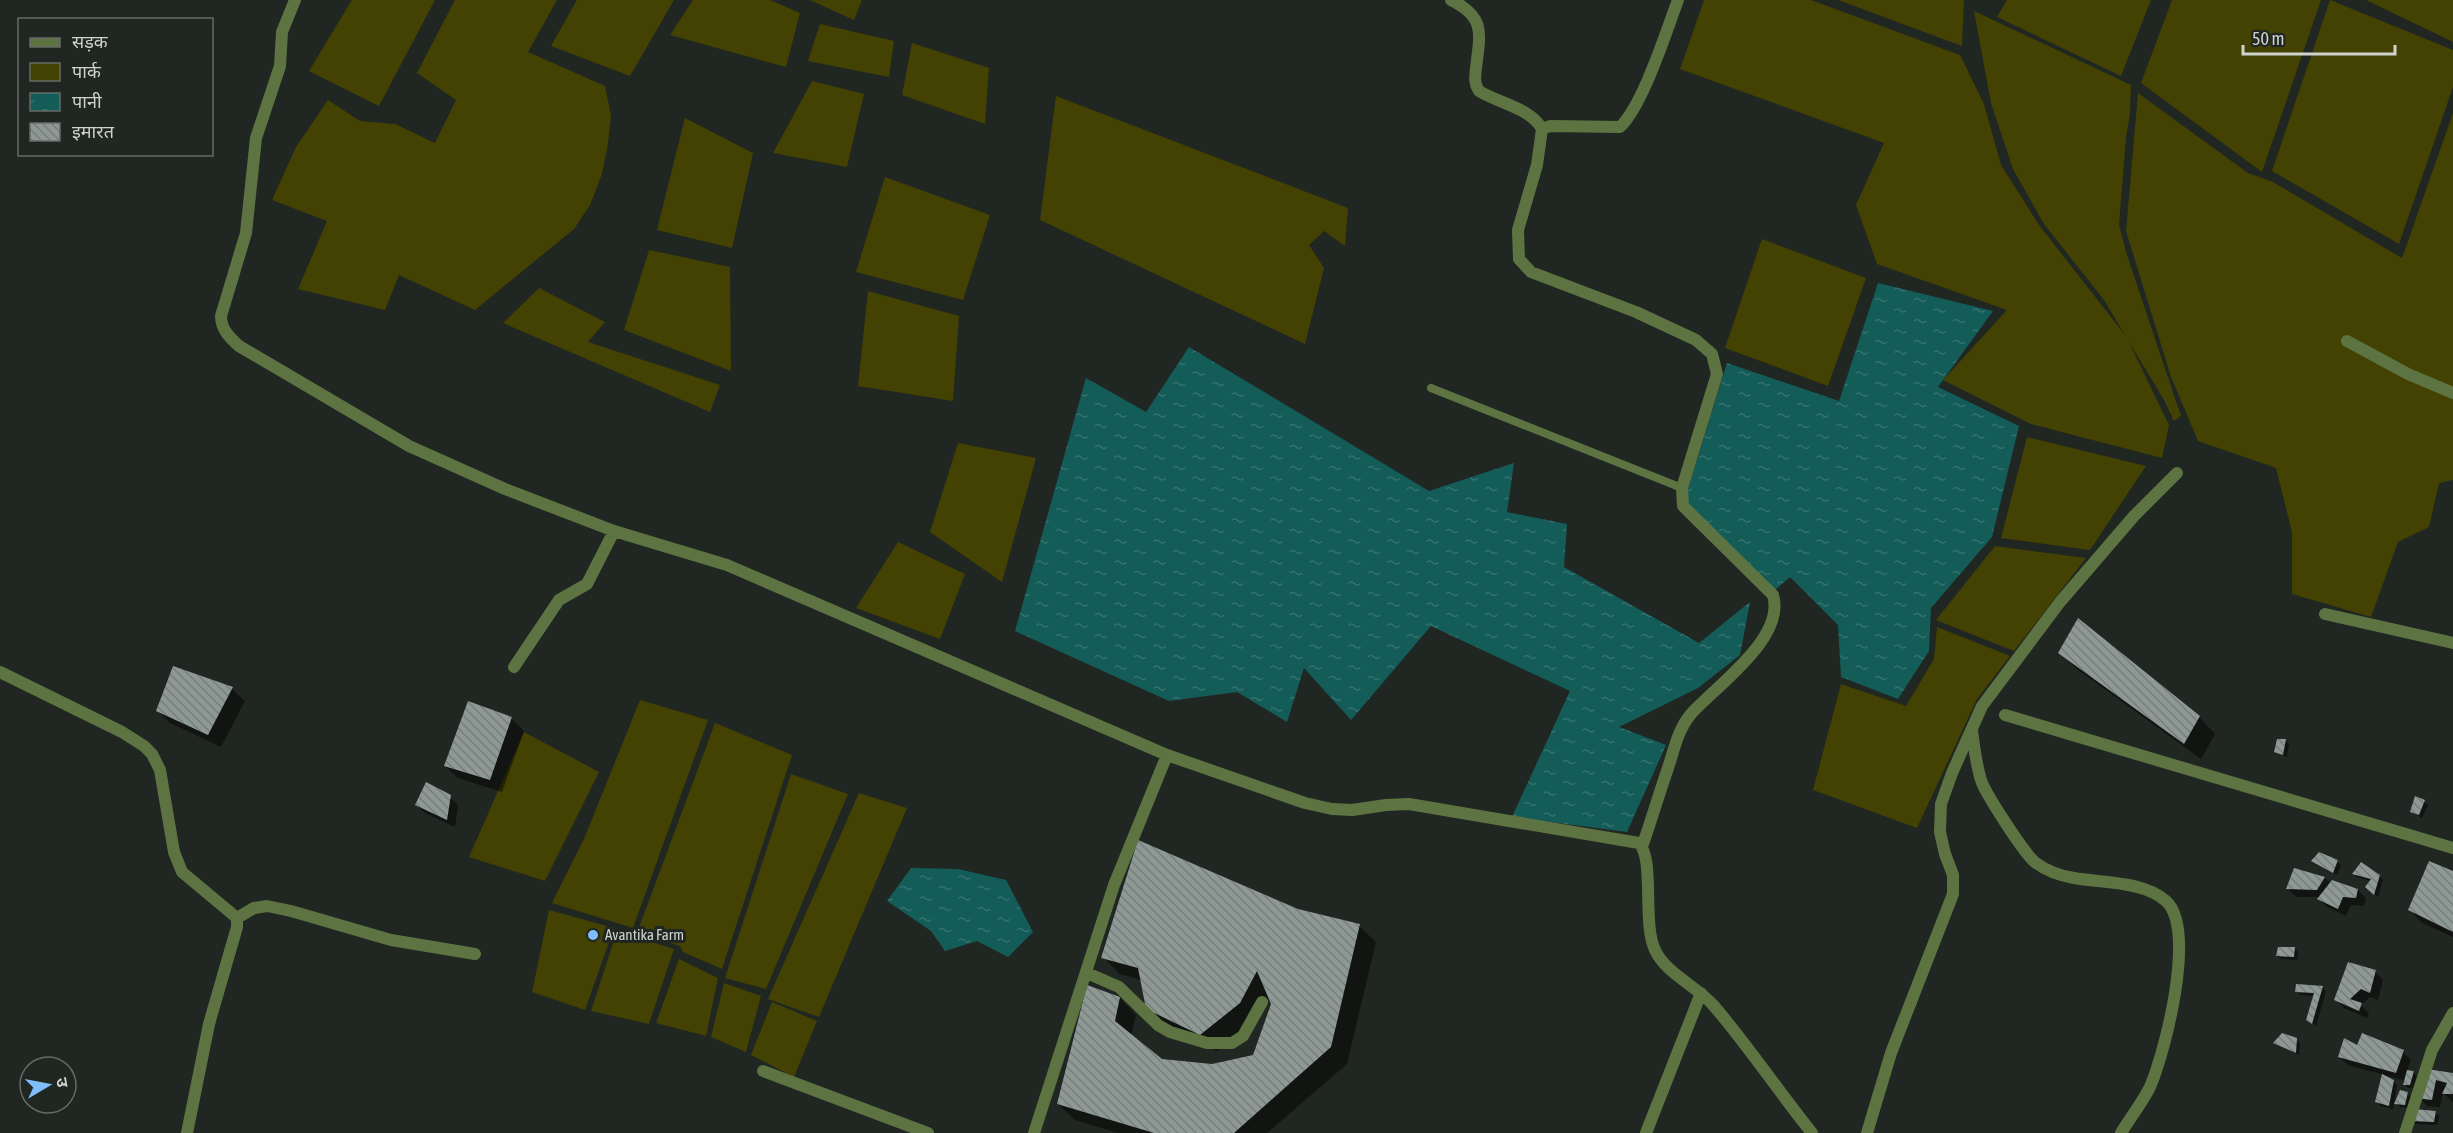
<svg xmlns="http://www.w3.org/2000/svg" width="2453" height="1133" font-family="'Asap Condensed','Noto Sans Devanagari',sans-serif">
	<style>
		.green { fill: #434203 }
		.water { fill: url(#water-ripples) }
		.shadow { fill: #0007 }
		.building { fill: url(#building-back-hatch) }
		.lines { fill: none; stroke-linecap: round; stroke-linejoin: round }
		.lane { stroke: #5d7442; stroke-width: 8 }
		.street { stroke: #5d7442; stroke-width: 12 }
		.poi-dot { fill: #7fbdfa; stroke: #202621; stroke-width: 2 }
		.labels { text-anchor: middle; stroke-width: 6; stroke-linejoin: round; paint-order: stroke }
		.poi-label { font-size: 15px; fill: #cfd3cf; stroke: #202621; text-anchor: start }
	</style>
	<defs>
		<pattern id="water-ripples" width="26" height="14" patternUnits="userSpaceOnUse" patternTransform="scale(1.5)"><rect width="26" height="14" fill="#145c58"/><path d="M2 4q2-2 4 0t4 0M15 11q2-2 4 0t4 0" fill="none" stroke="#35726f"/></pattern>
		<pattern id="building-back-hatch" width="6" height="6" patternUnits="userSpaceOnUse" patternTransform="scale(1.5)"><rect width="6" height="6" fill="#8e9995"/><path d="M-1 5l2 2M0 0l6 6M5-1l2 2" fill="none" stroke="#767e7b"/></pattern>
	</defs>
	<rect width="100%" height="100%" fill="#202621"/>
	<!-- green -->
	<path class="green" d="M 352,0 L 435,0 L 379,106 L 309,71 Z
		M 455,0 L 557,0 L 528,52 L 605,86 L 611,115 L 608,144 L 602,174 L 590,205 L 574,229 L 475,310 L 399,275 L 385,310 L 298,289 L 327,221 L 272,200 L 296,147 L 328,100 L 360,121 L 395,124 L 435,143 L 456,100 L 417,73 Z
		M 577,0 L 674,0 L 630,76 L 551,46 Z
		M 693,0 L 770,0 L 800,13 L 786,67 L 670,35 Z
		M 810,0 L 862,0 L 854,20 Z
		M 1704,0 L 1811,0 L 1960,55 L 1984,104 L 2001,165 L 2039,225 L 2125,335 L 2104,300 L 2044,224 L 2013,169 L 1991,103 L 1974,11 L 2131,85 L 2130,114 L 2126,137 L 2119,225 L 2127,255 L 2181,416 L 2174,421 L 2164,400 L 2129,342 L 2169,425 L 2162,458 L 2031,424 L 1943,380 L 2007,310 L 1877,264 L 1856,205 L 1884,143 L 1680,69 Z
		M 1838,0 L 1964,0 L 1962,46 Z
		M 2007,0 L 2151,0 L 2121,76 L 1997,17 Z
		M 2172,0 L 2321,0 L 2262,172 L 2141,83 Z
		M 2330,0 L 2453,50 L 2453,87 L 2399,244 L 2272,171 Z
		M 2366,0 L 2453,0 L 2453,42 Z
		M 820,24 L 894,41 L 889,77 L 808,61 Z
		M 912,43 L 989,68 L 985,124 L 902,95 Z
		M 812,81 L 864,94 L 847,167 L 773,153 Z
		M 2138,93 L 2248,173 L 2273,182 L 2402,258 L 2453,113 L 2453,480 L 2439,483 L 2429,527 L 2398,542 L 2371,617 L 2292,594 L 2292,532 L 2276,468 L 2198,441 L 2171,377 L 2126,231 Z
		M 1056,96 L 1348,208 L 1345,246 L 1324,231 L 1309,245 L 1324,268 L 1305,344 L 1040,220 Z
		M 685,118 L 753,153 L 732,248 L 657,230 Z
		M 885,177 L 990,215 L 963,300 L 856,272 Z
		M 1762,239 L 1866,278 L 1828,386 L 1725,348 Z
		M 649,250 L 730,267 L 731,371 L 624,330 Z
		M 539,288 L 605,322 L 588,342 L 720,385 L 710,412 L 503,323 Z
		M 868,291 L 959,316 L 953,401 L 858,386 Z
		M 2027,437 L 2146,466 L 2090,550 L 2001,538 Z
		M 958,443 L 1036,458 L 1002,582 L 930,532 Z
		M 898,542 L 965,574 L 940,639 L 856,608 Z
		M 1995,546 L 2086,558 L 2014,651 L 1936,620 Z
		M 1937,627 L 2010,656 L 1977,699 L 1917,828 L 1813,790 L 1841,684 L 1906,706 L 1934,659 Z
		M 640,700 L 708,720 L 633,928 L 552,903 L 584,839 Z
		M 715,723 L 792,755 L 722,969 L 683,952 L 680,946 L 637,933 Z
		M 524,732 L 599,772 L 545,881 L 469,857 Z
		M 791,774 L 848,794 L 766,989 L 725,978 Z
		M 859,793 L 907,808 L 819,1017 L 768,999 Z
		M 549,910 L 614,928 L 585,1010 L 532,992 Z
		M 617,931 L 674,949 L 649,1024 L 591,1011 Z
		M 679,959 L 718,978 L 706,1036 L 656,1023 Z
		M 724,983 L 761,996 L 746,1052 L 711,1037 Z
		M 772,1002 L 817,1021 L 794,1077 L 751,1055 Z"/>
	<!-- water -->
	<path class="water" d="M 1878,283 L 1993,311 L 1938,387 L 2019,426 L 1992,537 L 1931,608 L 1929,651 L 1898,699 L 1841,677 L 1838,625 L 1790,577 L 1775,590 L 1684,502 L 1727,363 L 1839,401 Z
		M 1189,347 L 1429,491 L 1514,463 L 1507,512 L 1567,524 L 1564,567 L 1699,643 L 1750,602 L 1740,655 L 1698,688 L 1619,727 L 1666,745 L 1627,832 L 1512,817 L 1570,691 L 1431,626 L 1351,720 L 1304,668 L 1287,722 L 1237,692 L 1169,701 L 1015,631 L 1086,378 L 1146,412 Z
		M 911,868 L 958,869 L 1006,880 L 1033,932 L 1008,957 L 977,941 L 945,951 L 931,931 L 887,901 Z"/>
	<!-- shadow -->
	<path class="shadow" d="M 2060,652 L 2199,717 L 2215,734 L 2201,759 L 2077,669 Z
		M 232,689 L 245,701 L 221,747 L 170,723 L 157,710 Z
		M 511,718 L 524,731 L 502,792 L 458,778 L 445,766 Z
		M 2285,740 L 2289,744 L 2287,757 L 2276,752 Z
		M 450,797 L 458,805 L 455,827 L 425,813 L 417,805 Z
		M 2416,798 L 2428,805 L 2422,818 L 2412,812 Z
		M 2313,861 L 2337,862 L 2341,865 L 2337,875 Z
		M 2295,870 L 2325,878 L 2331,884 L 2358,890 L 2366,898 L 2364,906 L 2351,905 L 2346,916 L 2327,907 L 2319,899 L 2320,897 L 2296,897 L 2288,889 Z
		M 2453,872 L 2453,937 L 2422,923 L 2410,910 Z
		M 2354,874 L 2379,876 L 2383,880 L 2378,897 L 2367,887 L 2371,881 L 2357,877 Z
		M 1298,911 L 1359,926 L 1376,942 L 1347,1064 L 1267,1133 L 1118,1133 L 1075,1120 L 1058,1104 L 1120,998 L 1136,1015 L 1131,1036 L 1162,1060 L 1212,1066 L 1254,1056 L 1273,1004 L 1269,996 L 1257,1019 L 1217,1051 L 1164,1025 L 1147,1008 L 1142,980 L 1120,974 L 1103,957 Z
		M 2294,948 L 2298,952 L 2297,960 L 2281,959 L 2277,956 Z
		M 2375,972 L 2383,980 L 2378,1000 L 2370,997 L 2361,1005 L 2369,1013 L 2367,1018 L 2344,1008 L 2336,1000 Z
		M 2322,987 L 2326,991 L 2316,1026 L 2312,1023 L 2314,996 L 2300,995 L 2297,991 Z
		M 2296,1040 L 2300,1043 L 2299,1055 L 2275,1043 Z
		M 2358,1047 L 2403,1052 L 2411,1060 L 2407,1071 L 2413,1072 L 2417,1076 L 2413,1088 L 2408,1088 L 2404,1084 L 2406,1081 L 2348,1065 L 2339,1057 Z
		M 2428,1071 L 2453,1075 L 2453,1102 L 2443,1093 L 2440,1107 L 2427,1106 L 2419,1098 Z
		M 2393,1081 L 2397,1085 L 2393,1109 L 2380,1106 L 2376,1102 Z
		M 2407,1094 L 2411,1097 L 2409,1108 L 2400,1107 L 2396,1104 Z
		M 2436,1113 L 2439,1116 L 2437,1125 L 2416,1124 L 2412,1120 Z"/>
	<!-- building -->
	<path class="building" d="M 2078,618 L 2200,716 L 2184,744 L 2058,653 Z
		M 173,666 L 233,687 L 208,735 L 156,711 Z
		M 468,701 L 512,717 L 490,780 L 444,766 Z
		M 2277,739 L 2286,739 L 2283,755 L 2274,752 Z
		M 426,782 L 451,795 L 447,820 L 415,805 Z
		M 2415,796 L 2425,800 L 2419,815 L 2410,812 Z
		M 1138,840 L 1298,909 L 1360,924 L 1331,1047 L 1234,1133 L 1154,1133 L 1057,1104 L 1087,985 L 1120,997 L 1115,1021 L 1162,1059 L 1212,1064 L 1253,1055 L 1271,1004 L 1257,971 L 1240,1003 L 1200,1035 L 1146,1009 L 1138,968 L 1101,958 Z
		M 2319,852 L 2338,860 L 2333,873 L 2311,861 Z
		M 2429,861 L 2453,871 L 2453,932 L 2408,910 Z
		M 2361,862 L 2380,875 L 2374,895 L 2365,887 L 2371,879 L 2352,874 Z
		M 2294,868 L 2325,877 L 2317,890 L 2286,889 Z
		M 2332,880 L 2358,889 L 2356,898 L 2343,897 L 2338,909 L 2317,899 Z
		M 2278,947 L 2295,947 L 2294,957 L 2276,956 Z
		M 2348,962 L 2376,970 L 2370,993 L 2361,989 L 2350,999 L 2362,1003 L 2359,1011 L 2334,1000 Z
		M 2296,984 L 2323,986 L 2312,1024 L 2306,1020 L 2314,993 L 2295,992 Z
		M 2282,1033 L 2297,1038 L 2296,1053 L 2273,1043 Z
		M 2362,1033 L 2404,1050 L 2396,1073 L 2338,1057 L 2344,1038 L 2357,1045 Z
		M 2427,1069 L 2453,1073 L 2453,1094 L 2442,1094 L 2447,1083 L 2436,1080 L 2432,1100 L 2417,1098 Z
		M 2407,1070 L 2414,1071 L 2410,1085 L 2403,1085 Z
		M 2382,1074 L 2394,1080 L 2389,1106 L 2375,1102 Z
		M 2400,1090 L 2408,1092 L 2405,1105 L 2394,1104 Z
		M 2414,1109 L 2436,1111 L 2434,1122 L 2410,1121 Z"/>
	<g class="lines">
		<!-- lane -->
		<path class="lane" d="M 1431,388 L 1682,488"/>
		<!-- street -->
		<path class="street" d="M 295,0 L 282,32 L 280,66 L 256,138 L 246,233 L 221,316 C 221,329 229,337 239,346 L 409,446 L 505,489 L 614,531 L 727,565 L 1167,755 L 1305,803 L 1332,809 L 1352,810 L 1386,805 L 1409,804 L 1639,843 C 1655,860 1642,923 1655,950 C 1666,974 1697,986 1714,1006 C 1749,1047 1779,1092 1812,1133
			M 1451,0 C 1486,17 1480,34 1476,68 C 1475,77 1474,83 1479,91 C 1498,103 1531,108 1542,129
			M 2347,341 L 2408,374 L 2453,393
			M 2325,614 L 2453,643
			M 514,667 L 559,600 L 587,584 L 614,531
			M 0,672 L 122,732 L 144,746 L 152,754 L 160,770 L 174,852 L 182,872 L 237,918 L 237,927 L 209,1024 L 187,1133
			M 2005,715 L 2453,848
			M 1972,730 C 1974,747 1976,764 1981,780 C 1985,793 2025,855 2036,863 C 2047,871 2061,876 2074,878 C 2103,883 2144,881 2166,901 C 2197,929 2165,1052 2150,1087 C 2142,1103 2130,1118 2121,1133
			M 1642,847 C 1651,821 1659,794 1668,768 C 1674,750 1678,729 1691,714 C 1716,686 1786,638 1773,595 L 1683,506 L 1682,488 L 1717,374 L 1712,354 L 1696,340 L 1636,312 L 1531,272 L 1519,259 L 1518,230 L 1537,165 L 1542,129 L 1550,126 L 1620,127 C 1643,105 1666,32 1678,0
			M 237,918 L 254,908 L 267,906 L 291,911 L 391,940 L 475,954
			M 1087,973 L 1119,987 L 1158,1025 L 1170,1032 L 1207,1043 L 1232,1043 L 1243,1036 L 1262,1002
			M 763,1071 L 928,1133
			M 1034,1133 L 1114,885 L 1167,755
			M 1646,1133 L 1701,993
			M 1867,1133 L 1891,1053 L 1953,894 L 1953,875 L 1945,854 L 1940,832 L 1941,804 L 1952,773 L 1982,706 L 2060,602 L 2134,516 L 2177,473
			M 2405,1133 L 2432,1050 L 2453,1013"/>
	</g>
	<!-- markers -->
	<circle class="poi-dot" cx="593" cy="935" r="6"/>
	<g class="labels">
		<!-- poi labels -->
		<g class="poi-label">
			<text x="605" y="940">Avantika Farm</text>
		</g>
	</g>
	<!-- legend -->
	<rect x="18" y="18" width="195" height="138" fill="#202621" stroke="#666b67" stroke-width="1.5"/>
	<rect x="30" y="38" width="30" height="9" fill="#5d7442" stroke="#666b67" stroke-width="1.5"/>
	<text x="72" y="48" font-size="18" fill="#cfd3cf">सड़क</text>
	<rect x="30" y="63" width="30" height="18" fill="#434203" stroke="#666b67" stroke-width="1.5"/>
	<text x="72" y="78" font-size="18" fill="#cfd3cf">पार्क</text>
	<rect x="30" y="93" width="30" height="18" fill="url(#water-ripples)" stroke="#666b67" stroke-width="1.5"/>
	<text x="72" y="108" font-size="18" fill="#cfd3cf">पानी</text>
	<rect x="30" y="123" width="30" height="18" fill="url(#building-back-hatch)" stroke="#666b67" stroke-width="1.5"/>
	<text x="72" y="138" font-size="18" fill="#cfd3cf">इमारत</text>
	<!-- north arrow -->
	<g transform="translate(48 1085) rotate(80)"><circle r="28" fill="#202621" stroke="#666b67" stroke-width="1.5"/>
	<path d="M0-4.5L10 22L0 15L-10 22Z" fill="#7fbdfa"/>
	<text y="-9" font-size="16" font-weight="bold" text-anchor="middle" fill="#cfd3cf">उ</text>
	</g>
	<!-- scale -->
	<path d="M2243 45v9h152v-9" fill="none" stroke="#cfd3cf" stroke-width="3"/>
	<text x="2252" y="45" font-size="18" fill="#cfd3cf" stroke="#202621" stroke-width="4.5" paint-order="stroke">50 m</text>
</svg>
